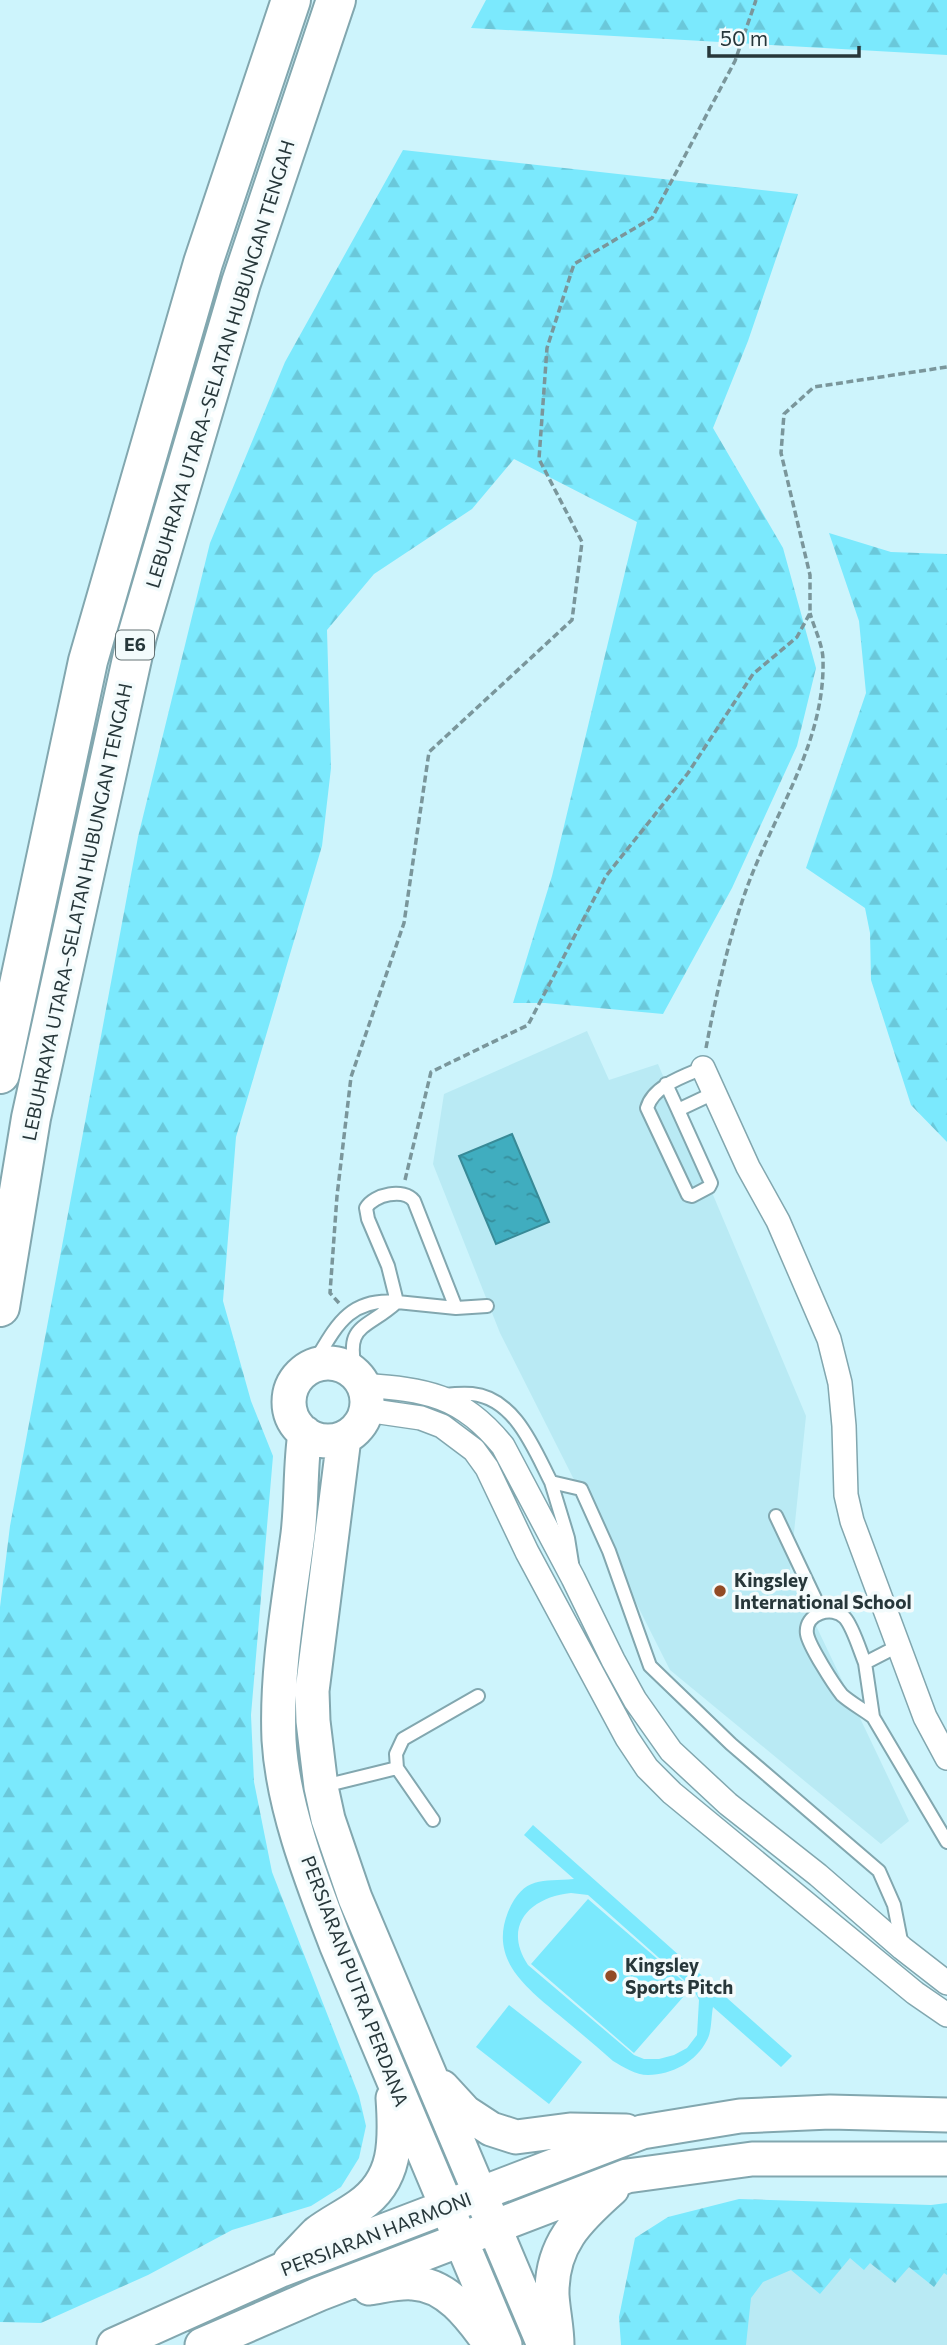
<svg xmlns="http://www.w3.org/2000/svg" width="947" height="2345" font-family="Commissioner,sans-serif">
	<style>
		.built { fill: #b9eaf4 }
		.forest { fill: url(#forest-firs) }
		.park { fill: #7be9fd; fill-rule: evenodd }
		.water { fill: url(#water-ripples); stroke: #388a97; stroke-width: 2 }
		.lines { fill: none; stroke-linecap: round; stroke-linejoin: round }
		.lane-casing { stroke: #82a7af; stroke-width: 16 }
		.street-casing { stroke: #82a7af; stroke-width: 26 }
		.secondary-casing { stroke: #82a7af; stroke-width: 37 }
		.highway-casing { stroke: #82a7af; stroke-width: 42 }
		.path { stroke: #7a969b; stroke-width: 3.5; stroke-dasharray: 7 3.5; stroke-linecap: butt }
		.lane { stroke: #fff; stroke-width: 12 }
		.street { stroke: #fff; stroke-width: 23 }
		.secondary { stroke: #fff; stroke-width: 33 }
		.highway { stroke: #fff; stroke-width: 38 }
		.poi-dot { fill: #924b26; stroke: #f3fbfc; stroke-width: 2.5 }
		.labels { text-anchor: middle; stroke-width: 7; stroke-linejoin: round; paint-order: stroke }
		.shield { fill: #f3fbfc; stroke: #647274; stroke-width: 2 }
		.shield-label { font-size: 18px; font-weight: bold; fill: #27373a }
		.street-label { font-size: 19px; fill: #27373a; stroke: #f3fbfc }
		.poi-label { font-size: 19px; font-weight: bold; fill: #27373a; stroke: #f3fbfc; text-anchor: start }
	</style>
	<defs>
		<pattern id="forest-firs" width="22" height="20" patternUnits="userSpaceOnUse" patternTransform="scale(1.75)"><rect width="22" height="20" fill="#7be9fd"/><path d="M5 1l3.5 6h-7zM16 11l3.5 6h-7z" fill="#6ac8da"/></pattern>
		<pattern id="water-ripples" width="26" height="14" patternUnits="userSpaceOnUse" patternTransform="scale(1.75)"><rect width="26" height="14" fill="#40adbf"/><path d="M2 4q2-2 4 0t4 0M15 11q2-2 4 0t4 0" fill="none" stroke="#368e9c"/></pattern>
	</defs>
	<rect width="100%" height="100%" fill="#cdf4fc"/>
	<!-- built -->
	<path class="built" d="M 587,1031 L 609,1080 L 658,1064 L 806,1416 L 790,1571 L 909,1821 L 881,1844 L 670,1670 L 500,1333 L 433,1164 L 444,1094 Z
		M 804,2244 L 947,2258 L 947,2345 L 722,2345 L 744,2266 Z"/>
	<!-- forest -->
	<path class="forest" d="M 486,0 L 947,0 L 947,55 L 471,28 Z
		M 403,150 L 798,194 L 748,341 L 713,428 L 783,548 L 816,668 L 797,746 L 732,888 L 663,1014 L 545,1003 L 513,1003 L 552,876 L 637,522 L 514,459 L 472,509 L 374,574 L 327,630 L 331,768 L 322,846 L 236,1137 L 223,1301 L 251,1401 L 273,1456 L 251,1715 L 254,1782 L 272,1872 L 359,2096 L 366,2126 L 359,2158 L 341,2187 L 311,2206 L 232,2230 L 148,2275 L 41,2323 L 0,2322 L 0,1607 L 10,1526 L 138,837 L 210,543 L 285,362 Z
		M 829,533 L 891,552 L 947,554 L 947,1142 L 911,1105 L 871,980 L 870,933 L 865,908 L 806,868 L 866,693 L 859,621 Z
		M 739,2199 L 931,2205 L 947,2203 L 947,2275 L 944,2273 L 934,2287 L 909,2267 L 895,2283 L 870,2263 L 864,2270 L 850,2258 L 820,2294 L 791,2270 L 763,2282 L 751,2298 L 746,2345 L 621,2345 L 619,2317 L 635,2238 L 668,2217 Z"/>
	<!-- park -->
	<path class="park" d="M 533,1825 L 792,2056 L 781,2067 L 713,2007 C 711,2017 712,2031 707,2040 C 697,2061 672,2075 648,2075 C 636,2075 623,2067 613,2061 C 595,2045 577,2030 559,2015 C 526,1987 489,1960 508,1912 C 524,1875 542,1882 574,1879 L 524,1835 ZM 571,1893 L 588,1895 L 693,1988 L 699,2000 L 697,2035 L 687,2048 L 674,2055 L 659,2059 L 644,2059 L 634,2055 L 528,1965 C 502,1926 530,1897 571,1893 Z
		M 588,1899 L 691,1988 L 634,2053 L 531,1964 Z
		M 509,2005 L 582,2062 L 549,2104 L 476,2047 Z"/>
	<!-- water -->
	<path class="water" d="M 512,1134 L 549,1222 L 496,1244 L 459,1156 Z"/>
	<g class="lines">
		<!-- lane casing -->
		<g class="lane-casing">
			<path id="lane" d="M 703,1068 C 684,1076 653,1086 647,1108 L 688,1195 L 692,1196 L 709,1187 L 711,1183 L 678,1110 L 714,1093
				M 666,1084 L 678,1110
				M 311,1368 C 334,1331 346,1297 397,1302 L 388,1266 L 368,1219 L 366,1208 C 374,1194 404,1188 414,1201 L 456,1308
				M 357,1376 C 343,1323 365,1331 397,1302 L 456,1308 L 487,1306
				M 444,1395 C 453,1394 463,1393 472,1394 C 515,1398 534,1449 551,1482 L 581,1489 L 609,1551 L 650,1666 L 731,1744 L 879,1871 L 894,1905 L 902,1946
				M 551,1482 L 568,1538 L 572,1563
				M 776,1516 L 821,1611
				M 898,1646 L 865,1663 L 873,1717 L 947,1842
				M 865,1663 C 860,1651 853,1627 845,1618 C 832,1604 804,1614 807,1634 C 809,1646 834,1685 842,1695 C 851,1703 864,1710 873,1717
				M 397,1768 L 433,1820
				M 324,1786 L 397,1768 L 396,1754 L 403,1739 L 478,1696"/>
		</g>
		<!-- street casing -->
		<g class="street-casing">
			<path id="street" d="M 703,1068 L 748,1167 L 778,1221 L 829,1339 L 840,1383 L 844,1426 L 846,1495 L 852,1521 L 925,1717 L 947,1758
				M 363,1385 C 426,1390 461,1394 503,1446 L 573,1578 L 613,1660 L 635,1700 L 671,1751 L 728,1804 L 818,1875 L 902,1948 L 947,1983
				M 366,1410 L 421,1418 L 442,1426 L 474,1450 L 487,1468 L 527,1552 L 627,1738 L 647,1768 L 672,1793 L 915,1993 L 947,2015"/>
		</g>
		<!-- secondary casing -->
		<g class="secondary-casing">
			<path id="secondary" d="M289 1402a39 39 0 1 1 78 0a39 39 0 1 1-78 0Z
				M 305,1433 C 300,1467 302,1500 298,1534 C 289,1602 276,1671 279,1740 C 283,1808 312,1881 336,1944 L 505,2345
				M 344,1438 L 312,1691 L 313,1721 L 321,1787 L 328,1819 L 355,1898 L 544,2345
				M 442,2087 L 465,2112 L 491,2129 L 516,2137 L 570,2130 L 626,2131
				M 290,2261 C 299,2252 308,2242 317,2233 C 330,2223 345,2216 359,2206 C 397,2180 396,2141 393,2098
				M 369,2288 C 383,2286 398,2282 412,2283 C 448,2284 472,2319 491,2345
				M 114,2345 L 281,2270 L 642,2132 L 740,2116 L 830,2112 L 947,2115
				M 202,2345 L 319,2294 L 627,2176 L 752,2159 L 947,2159
				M 557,2345 C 557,2328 553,2312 552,2295 C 551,2245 577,2220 612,2189"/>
		</g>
		<!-- highway casing -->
		<g class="highway-casing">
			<path id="highway" d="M 0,1074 L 88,661 L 203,263 L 291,0
				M 0,1307 L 31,1118 L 137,636 L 241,283 L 336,0"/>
		</g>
		<!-- path -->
		<path class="path" d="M 706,1048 C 716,995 730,932 749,882 C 777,809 825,741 823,660 C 823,645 814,628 810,613
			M 405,1180 L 431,1072 L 528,1025 L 606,876 L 688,773 L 753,674 L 797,637 L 810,613 L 810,575 L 781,453 L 784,414 L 814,387 L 947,367
			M 339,1303 L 330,1293 L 337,1196 L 351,1077 L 404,923 L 429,752 L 572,620 L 582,542 L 539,459 L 547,348 L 574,264 L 652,218 L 735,61 L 756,0"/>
		<!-- lane -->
		<use href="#lane" class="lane"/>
		<!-- street -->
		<use href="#street" class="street"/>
		<!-- secondary -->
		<use href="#secondary" class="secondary"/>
		<!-- highway -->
		<use href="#highway" class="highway"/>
	</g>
	<!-- markers -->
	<g class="poi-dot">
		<circle cx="720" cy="1591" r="7"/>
		<circle cx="611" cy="1976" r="7"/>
	</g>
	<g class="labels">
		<!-- shield labels -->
		<rect class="shield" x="116" y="630.5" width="38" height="29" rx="5"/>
		<g class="shield-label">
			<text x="135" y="651">E6</text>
		</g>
		<!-- street labels -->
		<g class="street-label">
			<text transform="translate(220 364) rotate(-73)" y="7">LEBUHRAYA UTARA–SELATAN HUBUNGAN TENGAH</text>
			<text transform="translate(77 912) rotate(-78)" y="7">LEBUHRAYA UTARA–SELATAN HUBUNGAN TENGAH</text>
			<text transform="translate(355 1981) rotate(69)" y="7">PERSIARAN PUTRA PERDANA</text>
			<text transform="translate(376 2234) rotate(-21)" y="7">PERSIARAN HARMONI</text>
		</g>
		<!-- poi labels -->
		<g class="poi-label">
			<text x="734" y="1587">Kingsley<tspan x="734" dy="22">International School</tspan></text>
			<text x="625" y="1972">Kingsley<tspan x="625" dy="22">Sports Pitch</tspan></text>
		</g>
	</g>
	<!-- scale -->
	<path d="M709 46v10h150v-10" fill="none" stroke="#27373a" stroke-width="3.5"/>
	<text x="720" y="46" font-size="21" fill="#27373a" stroke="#f3fbfc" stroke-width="5" paint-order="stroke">50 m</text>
</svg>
